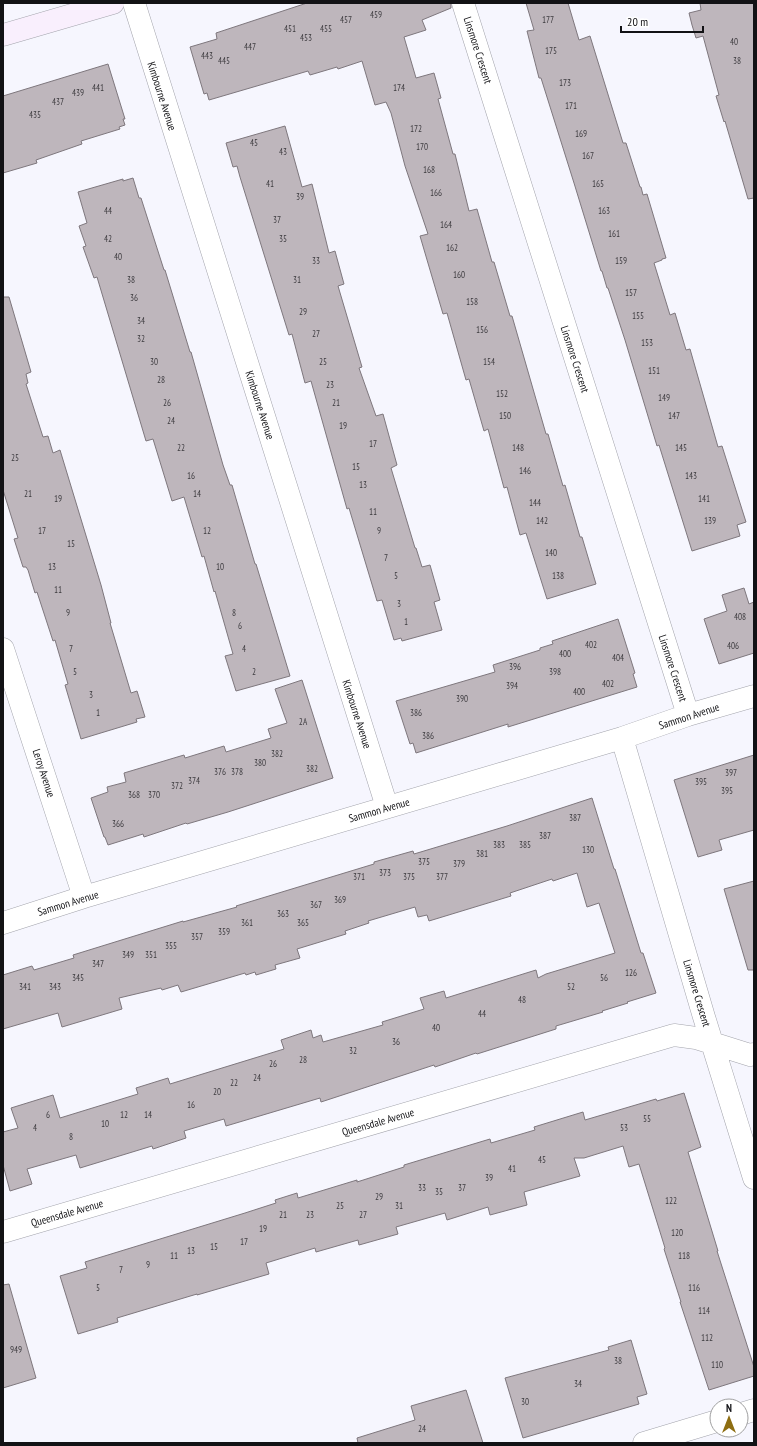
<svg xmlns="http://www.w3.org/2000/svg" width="757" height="1446" font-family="'PT Sans Narrow',sans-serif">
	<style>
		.building { fill: #beb6bc; stroke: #7e777d }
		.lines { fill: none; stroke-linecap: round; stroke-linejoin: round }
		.street-casing { stroke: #a3a4ac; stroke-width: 23 }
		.secondary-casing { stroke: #a3a4ac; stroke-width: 23 }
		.street { stroke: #fff; stroke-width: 22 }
		.secondary { stroke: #f9effd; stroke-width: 22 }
		.labels { text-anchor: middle; stroke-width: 3.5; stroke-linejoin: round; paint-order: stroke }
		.number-label { font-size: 9px; fill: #3d3b3f }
		.street-label { font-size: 11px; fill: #121215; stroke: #fff }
	</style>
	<rect width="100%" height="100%" fill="#f6f6fe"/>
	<!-- building -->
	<path class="building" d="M 307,3 L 451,3 L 451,8 L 422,20 L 426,30 L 404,37 L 416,78 L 434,73 L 441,98 L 438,99 L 453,154 L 455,154 L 469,211 L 477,209 L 492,262 L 494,262 L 510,316 L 512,316 L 546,434 L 548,434 L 563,486 L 565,485 L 580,537 L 582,537 L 596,584 L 547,599 L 526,533 L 520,535 L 507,487 L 504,488 L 488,429 L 484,431 L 469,379 L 466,380 L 447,313 L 443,314 L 420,236 L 428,234 L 405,166 L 391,113 L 386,102 L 375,105 L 362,61 L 338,69 L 337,67 L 310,75 L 308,71 L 209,100 L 207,93 L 204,94 L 190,47 L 217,39 L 216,33 Z
		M 526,3 L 568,3 L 579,40 L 590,36 L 623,143 L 626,143 L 640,187 L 641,187 L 643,195 L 647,194 L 666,258 L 662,259 L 662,260 L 654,263 L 670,315 L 675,313 L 686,350 L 690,349 L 718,447 L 722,446 L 746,522 L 737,525 L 740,536 L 692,551 L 659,445 L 657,446 L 625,340 L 608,288 L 607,288 L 602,271 L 601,271 L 574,183 L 541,78 L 539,78 L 527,31 L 534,30 Z
		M 700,3 L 754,3 L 754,198 L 748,199 L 725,121 L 724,122 L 716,96 L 719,95 L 703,36 L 696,38 L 692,25 L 689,13 L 701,10 Z
		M 108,64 L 125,119 L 123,119 L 125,125 L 119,127 L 120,129 L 81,141 L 82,144 L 36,160 L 37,163 L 3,173 L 3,96 Z
		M 285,126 L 302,187 L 312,184 L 329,253 L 335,251 L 344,284 L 338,286 L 362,367 L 359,368 L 376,416 L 383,414 L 397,465 L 391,468 L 415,548 L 416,548 L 422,567 L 430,565 L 440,600 L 434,602 L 442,630 L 402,641 L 401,638 L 394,640 L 382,600 L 377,601 L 349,508 L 347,509 L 311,381 L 305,383 L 292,334 L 289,335 L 240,177 L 237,166 L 233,167 L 226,143 Z
		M 133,178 L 139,198 L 141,198 L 164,270 L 165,270 L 190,352 L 191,352 L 223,465 L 230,485 L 232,485 L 255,564 L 256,564 L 290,676 L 236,691 L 225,656 L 233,654 L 215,591 L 214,592 L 204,556 L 202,557 L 184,497 L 172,501 L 153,439 L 146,441 L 97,277 L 94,278 L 83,247 L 86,246 L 79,226 L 87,223 L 78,192 L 123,179 L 123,181 Z
		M 3,297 L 9,297 L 31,372 L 26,374 L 28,383 L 26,384 L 43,437 L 48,436 L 53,453 L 60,450 L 101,585 L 111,623 L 110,623 L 131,693 L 137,691 L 145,717 L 136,719 L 137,722 L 81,739 L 65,685 L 68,684 L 55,640 L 53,641 L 37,592 L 35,593 L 28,570 L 26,567 L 23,567 L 14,539 L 18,538 L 3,490 Z
		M 744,588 L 749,604 L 754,602 L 754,653 L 719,664 L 704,619 L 727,611 L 722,595 Z
		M 618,619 L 635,673 L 633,674 L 637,687 L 508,727 L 508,724 L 416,753 L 413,743 L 410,744 L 396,701 L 495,672 L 493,665 L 540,650 L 540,648 L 553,644 L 552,641 Z
		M 302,680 L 333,778 L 228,812 L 187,824 L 186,823 L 144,837 L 143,834 L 108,845 L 105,837 L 104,837 L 91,798 L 108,792 L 107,787 L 126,782 L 124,773 L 184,755 L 185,758 L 224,746 L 226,752 L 271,738 L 268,729 L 287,723 L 275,689 Z
		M 754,755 L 754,830 L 719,840 L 722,850 L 698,857 L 674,780 Z
		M 592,798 L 614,869 L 615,869 L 641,953 L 643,953 L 656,993 L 627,1002 L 628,1003 L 602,1011 L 603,1012 L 556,1026 L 556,1029 L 477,1054 L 476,1053 L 435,1067 L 434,1065 L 321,1102 L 320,1098 L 226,1126 L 224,1119 L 184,1131 L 186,1138 L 153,1149 L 152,1146 L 80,1168 L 76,1155 L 27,1169 L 32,1184 L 10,1191 L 3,1165 L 3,1132 L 18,1128 L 11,1108 L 53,1095 L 60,1118 L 138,1094 L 136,1088 L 168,1078 L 170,1084 L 284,1049 L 281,1040 L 311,1030 L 313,1038 L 321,1035 L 323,1042 L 383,1025 L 382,1022 L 424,1009 L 420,998 L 444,991 L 446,998 L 536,970 L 538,978 L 546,974 L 615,953 L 599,903 L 587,907 L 577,873 L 553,881 L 552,879 L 510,893 L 511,896 L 429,921 L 427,915 L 418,917 L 415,907 L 368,921 L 369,923 L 345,931 L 346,934 L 297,949 L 300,958 L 275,965 L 276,969 L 256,975 L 255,972 L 246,975 L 245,973 L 181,992 L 178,985 L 162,990 L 161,988 L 119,998 L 122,1009 L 62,1027 L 58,1013 L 3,1029 L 3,975 L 32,966 L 34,970 L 74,958 L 73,955 L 183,921 L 183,922 L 237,907 L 236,906 L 374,864 L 374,862 L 413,851 L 414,854 L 507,826 Z
		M 754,881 L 754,970 L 748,970 L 724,889 Z
		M 684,1093 L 701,1147 L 688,1152 L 718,1251 L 717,1251 L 754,1367 L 754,1376 L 709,1390 L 680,1302 L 681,1302 L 664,1249 L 665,1248 L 639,1164 L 629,1167 L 623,1146 L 584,1158 L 574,1158 L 580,1176 L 524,1192 L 527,1205 L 490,1215 L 488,1207 L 447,1220 L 445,1213 L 396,1227 L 398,1234 L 359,1245 L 358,1240 L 316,1252 L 315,1248 L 266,1263 L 269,1274 L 197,1295 L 197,1294 L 117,1318 L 118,1322 L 78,1334 L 60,1276 L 87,1268 L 85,1262 L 245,1213 L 276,1203 L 275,1200 L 297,1193 L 298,1198 L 357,1180 L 357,1182 L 404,1167 L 404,1165 L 490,1139 L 491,1143 L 535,1130 L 534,1127 L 583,1112 L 585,1120 L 656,1099 L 657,1101 Z
		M 9,1284 L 36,1378 L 3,1388 L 3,1285 Z
		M 631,1340 L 647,1394 L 637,1397 L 639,1404 L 523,1438 L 505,1378 L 609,1350 L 608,1347 Z
		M 466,1390 L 483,1443 L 358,1443 L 357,1438 L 415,1420 L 411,1406 Z"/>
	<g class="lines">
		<!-- street casing -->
		<g class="street-casing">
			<path id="street" d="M 134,3 L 387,807
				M 463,3 L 688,715
				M 3,649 L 84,897
				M 622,738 L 704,1017 L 754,1178
				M 3,923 L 84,897 L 622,738 L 688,715 L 754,696
				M 3,1232 L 674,1035 L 696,1038 L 750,1055 L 754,1054
				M 741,1414 L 754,1410
				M 644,1443 L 717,1421"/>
		</g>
		<!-- secondary casing -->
		<g class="secondary-casing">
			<path id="secondary" d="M 3,35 L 113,3"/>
		</g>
		<!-- street -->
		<use href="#street" class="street"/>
		<!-- secondary -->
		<use href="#secondary" class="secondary"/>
	</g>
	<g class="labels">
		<!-- number labels -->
		<g class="number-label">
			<text x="376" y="18">459</text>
			<text x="346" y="23">457</text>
			<text x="548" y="23">177</text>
			<text x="290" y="32">451</text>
			<text x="326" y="32">455</text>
			<text x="306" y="41">453</text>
			<text x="734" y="45">40</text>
			<text x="250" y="50">447</text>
			<text x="551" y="54">175</text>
			<text x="207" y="59">443</text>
			<text x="224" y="64">445</text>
			<text x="737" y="64">38</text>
			<text x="565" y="86">173</text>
			<text x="98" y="91">441</text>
			<text x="399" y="91">174</text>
			<text x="78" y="96">439</text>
			<text x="58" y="105">437</text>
			<text x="571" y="109">171</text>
			<text x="35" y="118">435</text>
			<text x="416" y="132">172</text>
			<text x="581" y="137">169</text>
			<text x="254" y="146">45</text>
			<text x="422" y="150">170</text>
			<text x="283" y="155">43</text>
			<text x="588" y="159">167</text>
			<text x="429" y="173">168</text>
			<text x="270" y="187">41</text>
			<text x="598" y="187">165</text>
			<text x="436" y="196">166</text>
			<text x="300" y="200">39</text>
			<text x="108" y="214">44</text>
			<text x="604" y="214">163</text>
			<text x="277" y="223">37</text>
			<text x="446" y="228">164</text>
			<text x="614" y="237">161</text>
			<text x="108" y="242">42</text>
			<text x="283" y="242">35</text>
			<text x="452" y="251">162</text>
			<text x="118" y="260">40</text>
			<text x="316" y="264">33</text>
			<text x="621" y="264">159</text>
			<text x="459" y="278">160</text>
			<text x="131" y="283">38</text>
			<text x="297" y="283">31</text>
			<text x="631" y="296">157</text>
			<text x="134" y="301">36</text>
			<text x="472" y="305">158</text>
			<text x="303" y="315">29</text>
			<text x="638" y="319">155</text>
			<text x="141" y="324">34</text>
			<text x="482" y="333">156</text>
			<text x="316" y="337">27</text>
			<text x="141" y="342">32</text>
			<text x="647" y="346">153</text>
			<text x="154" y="365">30</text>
			<text x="323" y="365">25</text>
			<text x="489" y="365">154</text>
			<text x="654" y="374">151</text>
			<text x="161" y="383">28</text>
			<text x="330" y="388">23</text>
			<text x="502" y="397">152</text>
			<text x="664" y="401">149</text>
			<text x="167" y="406">26</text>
			<text x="336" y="406">21</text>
			<text x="505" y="419">150</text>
			<text x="674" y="419">147</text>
			<text x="171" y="424">24</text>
			<text x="343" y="429">19</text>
			<text x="373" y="447">17</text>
			<text x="181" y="451">22</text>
			<text x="518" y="451">148</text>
			<text x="681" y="451">145</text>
			<text x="15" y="461">25</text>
			<text x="356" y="470">15</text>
			<text x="525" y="474">146</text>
			<text x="191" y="479">16</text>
			<text x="691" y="479">143</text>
			<text x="363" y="488">13</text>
			<text x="28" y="497">21</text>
			<text x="197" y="497">14</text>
			<text x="58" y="502">19</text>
			<text x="704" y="502">141</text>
			<text x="535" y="506">144</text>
			<text x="373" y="515">11</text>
			<text x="542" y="524">142</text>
			<text x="710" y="524">139</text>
			<text x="42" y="534">17</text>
			<text x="207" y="534">12</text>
			<text x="379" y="534">9</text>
			<text x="71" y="547">15</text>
			<text x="551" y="556">140</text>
			<text x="386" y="561">7</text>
			<text x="52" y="570">13</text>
			<text x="220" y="570">10</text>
			<text x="396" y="579">5</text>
			<text x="558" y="579">138</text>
			<text x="58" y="593">11</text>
			<text x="399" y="607">3</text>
			<text x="68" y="616">9</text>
			<text x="234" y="616">8</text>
			<text x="740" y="620">408</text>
			<text x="406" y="625">1</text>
			<text x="240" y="629">6</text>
			<text x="591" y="648">402</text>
			<text x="733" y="649">406</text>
			<text x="71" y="652">7</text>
			<text x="244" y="652">4</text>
			<text x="565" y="657">400</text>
			<text x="618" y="661">404</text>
			<text x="515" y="670">396</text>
			<text x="75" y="675">5</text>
			<text x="254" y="675">2</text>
			<text x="555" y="675">398</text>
			<text x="608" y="687">402</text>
			<text x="512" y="689">394</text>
			<text x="579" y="695">400</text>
			<text x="91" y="698">3</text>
			<text x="462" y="702">390</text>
			<text x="98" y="716">1</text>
			<text x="416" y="716">386</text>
			<text x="303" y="725">2A</text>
			<text x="428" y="739">386</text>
			<text x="277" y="757">382</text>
			<text x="260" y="766">380</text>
			<text x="312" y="772">382</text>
			<text x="220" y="775">376</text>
			<text x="237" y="775">378</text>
			<text x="731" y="776">397</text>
			<text x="194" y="784">374</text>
			<text x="701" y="785">395</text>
			<text x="177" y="789">372</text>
			<text x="727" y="794">395</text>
			<text x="134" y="798">368</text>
			<text x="154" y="798">370</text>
			<text x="575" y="821">387</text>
			<text x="118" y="827">366</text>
			<text x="545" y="839">387</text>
			<text x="499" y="848">383</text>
			<text x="525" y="848">385</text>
			<text x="588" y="853">130</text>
			<text x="482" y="857">381</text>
			<text x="424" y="865">375</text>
			<text x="459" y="867">379</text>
			<text x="385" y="876">373</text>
			<text x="359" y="880">371</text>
			<text x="409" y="880">375</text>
			<text x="442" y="880">377</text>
			<text x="340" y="903">369</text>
			<text x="316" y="908">367</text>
			<text x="283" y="917">363</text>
			<text x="247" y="926">361</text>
			<text x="303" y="926">365</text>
			<text x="224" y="935">359</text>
			<text x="197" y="940">357</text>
			<text x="171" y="949">355</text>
			<text x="128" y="958">349</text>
			<text x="151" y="958">351</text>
			<text x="98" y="967">347</text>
			<text x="631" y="976">126</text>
			<text x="78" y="981">345</text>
			<text x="604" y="981">56</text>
			<text x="25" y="990">341</text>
			<text x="55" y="990">343</text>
			<text x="571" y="990">52</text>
			<text x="522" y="1003">48</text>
			<text x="482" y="1017">44</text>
			<text x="436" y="1031">40</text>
			<text x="396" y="1045">36</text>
			<text x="353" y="1054">32</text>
			<text x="303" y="1063">28</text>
			<text x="273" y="1067">26</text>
			<text x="257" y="1081">24</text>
			<text x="234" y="1086">22</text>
			<text x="217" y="1095">20</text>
			<text x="191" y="1108">16</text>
			<text x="48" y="1118">6</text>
			<text x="124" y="1118">12</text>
			<text x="148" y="1118">14</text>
			<text x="647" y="1122">55</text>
			<text x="105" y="1127">10</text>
			<text x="35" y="1131">4</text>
			<text x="624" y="1131">53</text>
			<text x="71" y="1140">8</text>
			<text x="542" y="1163">45</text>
			<text x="512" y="1172">41</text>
			<text x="489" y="1181">39</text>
			<text x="422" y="1191">33</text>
			<text x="462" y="1191">37</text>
			<text x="439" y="1195">35</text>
			<text x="379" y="1200">29</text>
			<text x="671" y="1204">122</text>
			<text x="340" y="1209">25</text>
			<text x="399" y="1209">31</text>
			<text x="283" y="1218">21</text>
			<text x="310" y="1218">23</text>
			<text x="363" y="1218">27</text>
			<text x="263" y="1232">19</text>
			<text x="677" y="1236">120</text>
			<text x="244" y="1245">17</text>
			<text x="214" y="1250">15</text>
			<text x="191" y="1254">13</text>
			<text x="174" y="1259">11</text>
			<text x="684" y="1259">118</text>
			<text x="148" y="1268">9</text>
			<text x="121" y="1273">7</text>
			<text x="98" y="1291">5</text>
			<text x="694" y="1291">116</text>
			<text x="704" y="1314">114</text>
			<text x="707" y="1341">112</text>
			<text x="16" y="1353">949</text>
			<text x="618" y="1364">38</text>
			<text x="717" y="1368">110</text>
			<text x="578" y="1387">34</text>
			<text x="525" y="1405">30</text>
			<text x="422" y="1432">24</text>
		</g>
		<!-- street labels -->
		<g class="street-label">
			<text transform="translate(478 50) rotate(72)" y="4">Linsmore Crescent</text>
			<text transform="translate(162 96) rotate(72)" y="4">Kimbourne Avenue</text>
			<text transform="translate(575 359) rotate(72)" y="4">Linsmore Crescent</text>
			<text transform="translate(260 405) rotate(72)" y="4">Kimbourne Avenue</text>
			<text transform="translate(673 668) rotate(72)" y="4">Linsmore Crescent</text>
			<text transform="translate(357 714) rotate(72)" y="4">Kimbourne Avenue</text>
			<text transform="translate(689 716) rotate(-18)" y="4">Sammon Avenue</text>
			<text transform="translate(44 773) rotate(72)" y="4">Leroy Avenue</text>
			<text transform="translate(379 810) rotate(-16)" y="4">Sammon Avenue</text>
			<text transform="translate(68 903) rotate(-17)" y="4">Sammon Avenue</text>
			<text transform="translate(697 993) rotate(73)" y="4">Linsmore Crescent</text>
			<text transform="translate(378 1122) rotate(-16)" y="4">Queensdale Avenue</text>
			<text transform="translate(67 1213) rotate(-16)" y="4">Queensdale Avenue</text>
		</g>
	</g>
	<!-- border -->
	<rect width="757" height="1446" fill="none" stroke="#121215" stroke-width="8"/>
	<!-- north arrow -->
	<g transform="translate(729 1418)"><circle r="19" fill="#ffffff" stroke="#a0a0a1"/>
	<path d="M0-3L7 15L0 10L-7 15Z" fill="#8e6e12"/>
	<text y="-6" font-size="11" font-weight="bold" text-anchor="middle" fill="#121215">N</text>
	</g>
	<!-- scale -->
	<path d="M621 26v6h82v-6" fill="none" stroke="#121215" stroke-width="2"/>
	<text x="627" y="26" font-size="12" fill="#121215" stroke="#ffffff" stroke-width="3" paint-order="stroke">20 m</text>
</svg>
